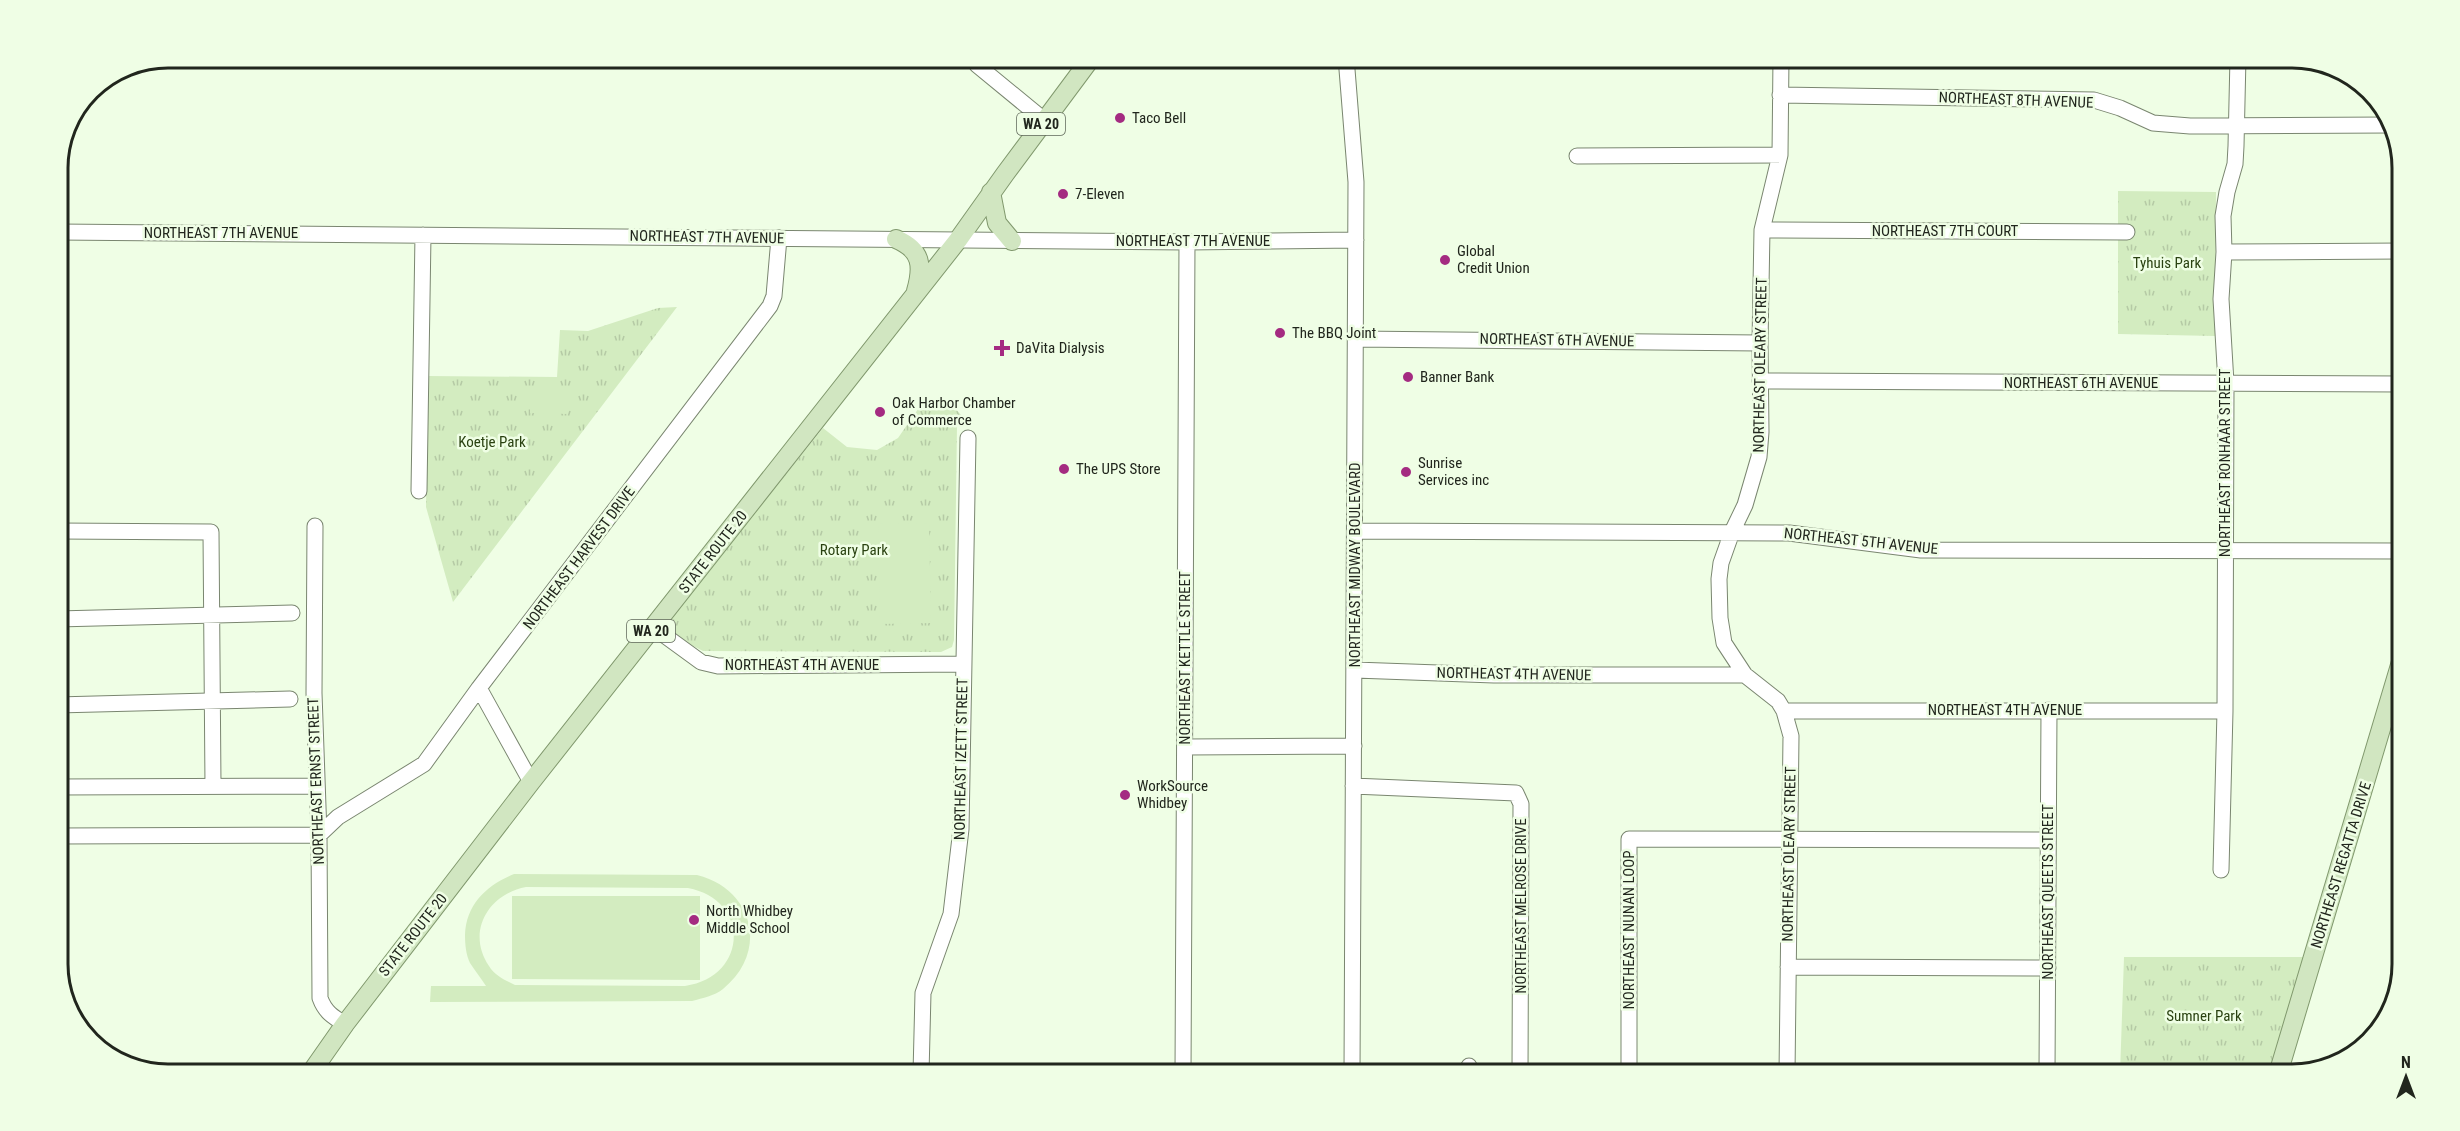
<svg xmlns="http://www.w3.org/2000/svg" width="2460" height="1131" font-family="'Roboto Condensed',sans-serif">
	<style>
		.park { fill: url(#park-tufts) }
		.garden { fill: #d3ecc0; fill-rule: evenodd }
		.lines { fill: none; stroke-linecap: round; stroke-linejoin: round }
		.minor-casing { stroke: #7a8670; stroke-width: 17 }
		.major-casing { stroke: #80986d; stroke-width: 20 }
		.minor { stroke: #fff; stroke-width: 15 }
		.major { stroke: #d1e6c1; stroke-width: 18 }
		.poi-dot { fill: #a42b81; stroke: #effee5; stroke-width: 2 }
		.labels { text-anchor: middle; stroke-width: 5; stroke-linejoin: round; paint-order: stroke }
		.shield { fill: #effee5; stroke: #5f6759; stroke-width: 1.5 }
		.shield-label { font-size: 14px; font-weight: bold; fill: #21261d }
		.street-label { font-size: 15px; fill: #21261d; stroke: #effee5 }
		.poi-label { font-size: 15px; fill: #21261d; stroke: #effee5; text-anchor: start }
		.park-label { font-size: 15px; fill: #2a4211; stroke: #effee5 }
		.rim { fill: none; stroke: #21261d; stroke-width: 3 }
	</style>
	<defs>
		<pattern id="park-tufts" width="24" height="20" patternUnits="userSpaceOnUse" patternTransform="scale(1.5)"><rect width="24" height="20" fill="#d3ecc0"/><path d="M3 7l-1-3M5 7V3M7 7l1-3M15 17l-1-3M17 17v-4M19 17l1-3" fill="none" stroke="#b5caa5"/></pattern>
	</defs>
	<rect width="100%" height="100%" fill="#effee5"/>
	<!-- park -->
	<path class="park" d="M 2118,191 L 2216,192 L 2215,336 L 2118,334 Z
		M 677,307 L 453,602 L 426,507 L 428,376 L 557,377 L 560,330 L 588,331 L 658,308 Z
		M 925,399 L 954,407 L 961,415 L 957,426 L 954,640 L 952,647 L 941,652 L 703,651 L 674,636 L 670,619 L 823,428 L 847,447 L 877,450 L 898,438 Z
		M 2124,957 L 2304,957 L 2269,1074 L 2120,1074 Z"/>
	<!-- garden -->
	<path class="garden" d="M 530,391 L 568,391 L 568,414 L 530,413 Z
		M 929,523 L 931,623 L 880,624 L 878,524 Z
		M 514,874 L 697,875 C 754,889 769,952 723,989 C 714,996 703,998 692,1001 L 430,1002 L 431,986 L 486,986 C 481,978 475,971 470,963 C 466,955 465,944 465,935 C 466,904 487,885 514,874 ZM 526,887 L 688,888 C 751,900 748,977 685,986 L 515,985 C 505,980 495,976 489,966 C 466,932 488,894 526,887 Z
		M 512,896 L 700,896 L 700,980 L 512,979 Z"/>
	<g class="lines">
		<!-- minor casing -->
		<g class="minor-casing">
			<path id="minor" d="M 973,57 L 977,65 L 1044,120
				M 1346,57 L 1356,182 L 1352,1074
				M 1781,57 L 1780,155 L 1762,230 L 1760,343 L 1761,432 L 1759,457 L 1745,505 L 1732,532 L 1721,563 L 1719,579 L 1720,618 L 1724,643 L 1745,675 L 1778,701 L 1784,711 L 1791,736 L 1787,1074
				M 1780,95 L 2094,100 L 2120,108 L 2153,123 L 2190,126 L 2391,125
				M 1577,156 L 1780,155
				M 1762,230 L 2127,232
				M 57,232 L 1187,242 L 1356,240
				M 2224,252 L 2403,251
				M 1355,339 L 1760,343
				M 1760,381 L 2403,384
				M 419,491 L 423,235
				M 315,526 L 314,693 L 319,835 L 320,998 C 325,1012 333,1017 345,1024
				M 57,531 L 211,532 L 213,786
				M 1355,531 L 1789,533 L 1921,550 L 2403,551
				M 57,619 L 292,613
				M 653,627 L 701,662 L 718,666 L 962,664
				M 1355,670 L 1494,675 L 1745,675
				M 479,688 L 531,782
				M 57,705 L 290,699
				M 1784,711 L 2225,711
				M 1185,747 L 1354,746
				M 1353,786 L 1516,793 L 1521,804 L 1520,1074
				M 57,787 L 317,786
				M 319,835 L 338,817 L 424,764 L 479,688 L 770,306 L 774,296 L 779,238
				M 57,836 L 319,835
				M 2221,870 L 2225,711 L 2226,383 L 2221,299 L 2224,252 L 2223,216 L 2227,192 L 2235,164 L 2236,146 L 2238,57
				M 1788,967 L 2048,968
				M 1469,1066 L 1469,1074
				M 921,1074 L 923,993 L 951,914 L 961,829 L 968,438
				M 1183,1074 L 1187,242
				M 1629,1074 L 1629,839 L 2048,840
				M 2047,1074 L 2049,710"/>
		</g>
		<!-- major casing -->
		<g class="major-casing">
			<path id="major" d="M 991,192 L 997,223 L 1012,241
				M 896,239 C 922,250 923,266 916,291
				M 310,1074 L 345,1024 L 531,782 L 958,240 L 1005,174 L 1092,57
				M 2278,1074 L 2403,655"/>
		</g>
		<!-- minor -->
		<use href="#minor" class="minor"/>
		<!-- major -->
		<use href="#major" class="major"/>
	</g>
	<!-- markers -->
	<g class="poi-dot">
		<circle cx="1120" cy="118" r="6"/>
		<circle cx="1063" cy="194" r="6"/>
		<circle cx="1445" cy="260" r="6"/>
		<circle cx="1280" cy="333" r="6"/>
		<path d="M999 339h6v6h6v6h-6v6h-6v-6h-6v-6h6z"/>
		<circle cx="1408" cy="377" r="6"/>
		<circle cx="880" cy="412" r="6"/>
		<circle cx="1064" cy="469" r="6"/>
		<circle cx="1406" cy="472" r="6"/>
		<circle cx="1125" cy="795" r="6"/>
		<circle cx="694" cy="920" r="6"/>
	</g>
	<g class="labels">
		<!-- shield labels -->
		<g class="shield">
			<rect x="1017" y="113" width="48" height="22" rx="4.5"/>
			<rect x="627" y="620" width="48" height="22" rx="4.5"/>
		</g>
		<g class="shield-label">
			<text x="1041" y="129">WA 20</text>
			<text x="651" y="636">WA 20</text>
		</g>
		<!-- street labels -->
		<g class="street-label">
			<text transform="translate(2016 100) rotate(2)" y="5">NORTHEAST 8TH AVENUE</text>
			<text x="1945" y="236">NORTHEAST 7TH COURT</text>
			<text x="221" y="238">NORTHEAST 7TH AVENUE</text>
			<text transform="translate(707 237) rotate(1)" y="5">NORTHEAST 7TH AVENUE</text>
			<text x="1193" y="246">NORTHEAST 7TH AVENUE</text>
			<text transform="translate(1557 340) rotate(1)" y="5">NORTHEAST 6TH AVENUE</text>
			<text transform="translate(1760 365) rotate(-89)" y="5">NORTHEAST OLEARY STREET</text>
			<text x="2081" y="388">NORTHEAST 6TH AVENUE</text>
			<text transform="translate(2225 463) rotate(-90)" y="5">NORTHEAST RONHAAR STREET</text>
			<text transform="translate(1861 541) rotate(6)" y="5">NORTHEAST 5TH AVENUE</text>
			<text transform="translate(713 552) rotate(-52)" y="5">STATE ROUTE 20</text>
			<text transform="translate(579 558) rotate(-53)" y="5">NORTHEAST HARVEST DRIVE</text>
			<text transform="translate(1355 565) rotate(-90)" y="5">NORTHEAST MIDWAY BOULEVARD</text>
			<text transform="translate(1185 658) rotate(-90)" y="5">NORTHEAST KETTLE STREET</text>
			<text x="802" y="670">NORTHEAST 4TH AVENUE</text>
			<text transform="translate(1514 674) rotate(1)" y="5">NORTHEAST 4TH AVENUE</text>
			<text x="2005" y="715">NORTHEAST 4TH AVENUE</text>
			<text transform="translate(961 759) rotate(-89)" y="5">NORTHEAST IZETT STREET</text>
			<text transform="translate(316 781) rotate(-92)" y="5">NORTHEAST ERNST STREET</text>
			<text transform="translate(1789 854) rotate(-89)" y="5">NORTHEAST OLEARY STREET</text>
			<text transform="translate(2341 865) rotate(-73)" y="5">NORTHEAST REGATTA DRIVE</text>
			<text transform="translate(2048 892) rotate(-90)" y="5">NORTHEAST QUEETS STREET</text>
			<text transform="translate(1521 906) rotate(-90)" y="5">NORTHEAST MELROSE DRIVE</text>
			<text transform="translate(1629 930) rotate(-90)" y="5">NORTHEAST NUNAN LOOP</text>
			<text transform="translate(413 935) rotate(-52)" y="5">STATE ROUTE 20</text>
		</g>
		<!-- poi labels -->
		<g class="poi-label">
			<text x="1132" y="123">Taco Bell</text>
			<text x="1075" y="199">7-Eleven</text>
			<text x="1457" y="256">Global<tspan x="1457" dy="17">Credit Union</tspan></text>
			<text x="1292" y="338">The BBQ Joint</text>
			<text x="1016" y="353">DaVita Dialysis</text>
			<text x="1420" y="382">Banner Bank</text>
			<text x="892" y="408">Oak Harbor Chamber<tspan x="892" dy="17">of Commerce</tspan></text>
			<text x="1418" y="468">Sunrise<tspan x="1418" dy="17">Services inc</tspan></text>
			<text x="1076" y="474">The UPS Store</text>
			<text x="1137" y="791">WorkSource<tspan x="1137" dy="17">Whidbey</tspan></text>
			<text x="706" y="916">North Whidbey<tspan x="706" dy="17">Middle School</tspan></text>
		</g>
		<!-- park labels -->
		<g class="park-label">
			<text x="2167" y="268">Tyhuis Park</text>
			<text x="492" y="447">Koetje Park</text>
			<text x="854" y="555">Rotary Park</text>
			<text x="2204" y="1021">Sumner Park</text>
		</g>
	</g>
	<!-- crop -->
	<path d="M0 0H2460V1131H0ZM168 68H2292A100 100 0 0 1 2392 168V964A100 100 0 0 1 2292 1064H168A100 100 0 0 1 68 964V168A100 100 0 0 1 168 68Z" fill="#effee5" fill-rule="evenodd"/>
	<path class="rim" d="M168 68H2292A100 100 0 0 1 2392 168V964A100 100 0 0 1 2292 1064H168A100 100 0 0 1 68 964V168A100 100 0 0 1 168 68Z"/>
	<!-- north arrow -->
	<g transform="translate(2406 1077)" stroke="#effee5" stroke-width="4.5" paint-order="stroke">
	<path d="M0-4.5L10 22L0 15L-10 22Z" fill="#21261d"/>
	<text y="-9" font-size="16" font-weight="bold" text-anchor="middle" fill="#21261d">N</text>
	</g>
</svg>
